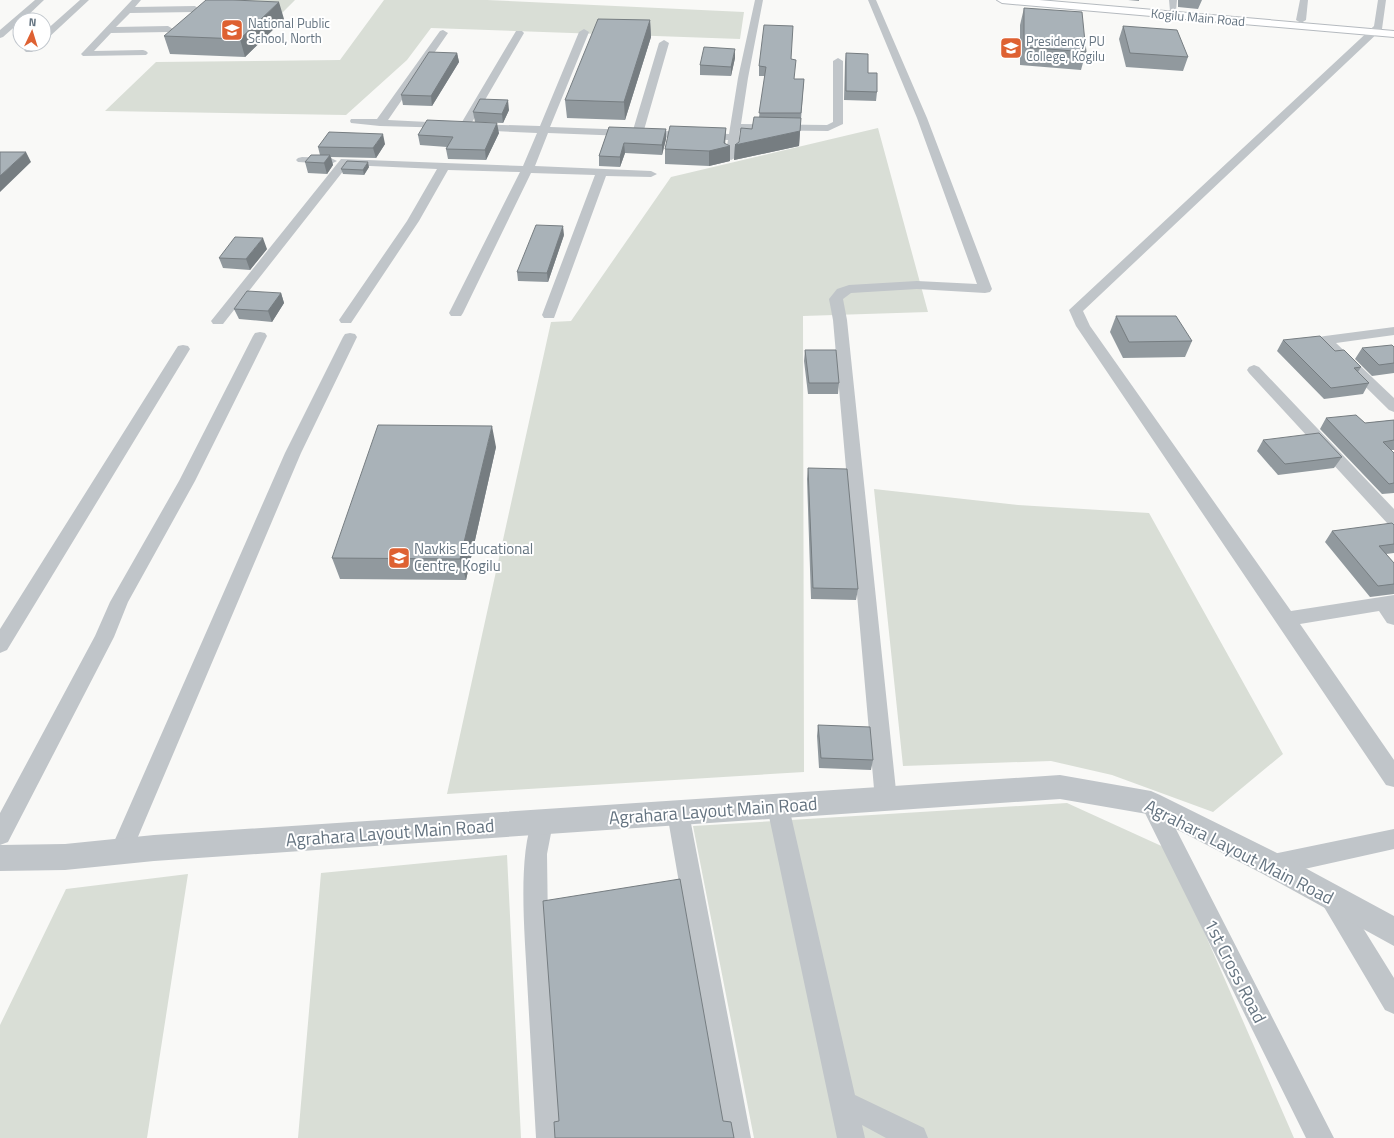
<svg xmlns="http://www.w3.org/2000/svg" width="1394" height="1138" font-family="'Titillium Web',sans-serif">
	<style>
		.green { fill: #d9ded6 }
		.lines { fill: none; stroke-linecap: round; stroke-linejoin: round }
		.secondary-casing { stroke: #b5babf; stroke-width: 2 }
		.minor { fill: #c0c5c9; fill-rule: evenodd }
		.tertiary { fill: #c0c5c9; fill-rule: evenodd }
		.secondary { fill: #fff; fill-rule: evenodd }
		.wall { fill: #91999e }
		.shaded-wall { fill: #767d81 }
		.building { fill: #a9b2b8; stroke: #767d81 }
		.labels { text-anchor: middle; stroke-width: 4; stroke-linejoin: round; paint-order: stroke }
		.far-street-label { font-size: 13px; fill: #657481; stroke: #fff }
		.far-poi-label { font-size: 13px; fill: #657481; stroke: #fff; text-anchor: start }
		.poi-label { font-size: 15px; fill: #657481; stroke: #fff; text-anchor: start }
		.near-street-label { font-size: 18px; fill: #657481; stroke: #fff }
	</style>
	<rect width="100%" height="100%" fill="#f9f9f7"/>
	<!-- green -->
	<path class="green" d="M 225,0 L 295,0 L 281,14 Z
		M 384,0 L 487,0 L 744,12 L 740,39 L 431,28 L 407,60 L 346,115 L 105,111 L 156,62 L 340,60 Z
		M 878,128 L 928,312 L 803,316 L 804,772 L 447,794 L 551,322 L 571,321 L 671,177 Z
		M 874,489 L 1018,505 L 1149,513 L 1283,754 L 1213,812 L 1112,775 L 1051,761 L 903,766 Z
		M 1067,803 L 1168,849 L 1294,1138 L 754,1138 L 693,826 Z
		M 507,855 L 521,1138 L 298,1138 L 321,873 Z
		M 188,874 L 147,1138 L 0,1138 L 0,1025 L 66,889 Z"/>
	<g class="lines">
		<!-- secondary casing -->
		<g class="secondary-casing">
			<path id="secondary" d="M 997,0 L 1039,0 L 1394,31 L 1394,37 L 1002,3 Z"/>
		</g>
		<!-- minor -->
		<path class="minor" d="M 35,0 L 44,0 L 23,20 L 20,20 L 20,22 L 3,37 L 0,38 L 0,30 Z
			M 80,0 L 89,0 L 47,39 L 44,40 L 44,32 Z
			M 132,0 L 141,0 L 135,7 L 195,6 L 199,9 L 195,12 L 130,13 L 116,27 L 168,26 L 173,29 L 168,32 L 111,33 L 94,51 L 143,50 L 146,51 L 148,53 L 146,55 L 83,56 L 81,54 L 83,52 Z
			M 755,0 L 763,0 L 748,78 L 741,124 L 827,125 L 833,122 L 833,61 L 838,58 L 843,61 L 843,124 L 828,131 L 740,130 L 737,157 L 731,160 L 725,157 L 728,140 L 548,133 L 535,166 L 651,171 L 657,174 L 651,177 L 606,176 L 554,318 L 544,318 L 542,315 L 595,175 L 531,173 L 463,313 L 461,316 L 451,316 L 449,313 L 520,172 L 448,170 L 419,221 L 351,323 L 341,323 L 339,320 L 407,221 L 437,169 L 348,165 L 223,324 L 213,324 L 211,321 L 341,159 L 523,166 L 537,133 L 473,130 L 468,128 L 464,130 L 459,127 L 516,31 L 522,31 L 524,33 L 471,124 L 540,126 L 579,32 L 584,29 L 589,32 L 550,127 L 633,130 L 659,43 L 664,40 L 669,43 L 644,130 L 729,134 L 738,78 Z
			M 868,0 L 876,0 L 927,118 L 992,289 L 990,292 L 985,293 L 917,289 L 851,293 L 843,299 L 847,320 L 897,800 L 894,807 L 886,810 L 878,807 L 875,800 L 833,320 L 829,299 L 837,289 L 849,285 L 917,281 L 977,284 L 917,118 Z
			M 1169,0 L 1177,0 L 1176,11 L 1170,11 Z
			M 1300,0 L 1308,0 L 1306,20 L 1301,23 L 1296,20 Z
			M 1378,0 L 1386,0 L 1382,29 L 1083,311 L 1090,326 L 1291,611 L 1394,595 L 1394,625 L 1387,623 L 1379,611 L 1300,624 L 1394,760 L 1394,787 L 1386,785 L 1076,326 L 1069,310 L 1374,26 Z
			M 443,30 L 448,33 L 388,120 L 448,123 L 452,124 L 453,126 L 452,128 L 380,126 L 351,123 L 350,121 L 351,119 L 377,119 L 440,31 Z
			M 30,44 L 41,44 L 32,52 L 26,52 L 24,50 Z
			M 302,157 L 331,158 L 337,161 L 331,164 L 298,162 L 296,160 L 298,158 Z
			M 1394,327 L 1394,335 L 1336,343 L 1394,398 L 1394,412 L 1389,410 L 1318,340 L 1320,337 L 1325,336 Z
			M 260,332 L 265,333 L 267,336 L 195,481 L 128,602 L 114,637 L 8,842 L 0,845 L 0,813 L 95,636 L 110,602 L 179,481 L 253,336 L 255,333 Z
			M 350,333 L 355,334 L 357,337 L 301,453 L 129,858 L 121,862 L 113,858 L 110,851 L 285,453 L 343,337 L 345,334 Z
			M 183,345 L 188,346 L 190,349 L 7,650 L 0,653 L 0,629 L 176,349 L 178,346 Z
			M 1254,365 L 1259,367 L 1394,509 L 1394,526 L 1388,524 L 1249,373 L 1247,370 L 1249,367 Z
			M 1151,793 L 1159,796 L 1334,1138 L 1306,1138 L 1140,803 L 1143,796 Z
			M 778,797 L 786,800 L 789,807 L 855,1095 L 924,1128 L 928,1138 L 886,1138 L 862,1125 L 865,1138 L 837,1138 L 767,807 L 770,800 Z
			M 678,803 L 686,806 L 689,813 L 751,1138 L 723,1138 L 667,813 L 670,806 Z
			M 542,813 L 550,816 L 553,823 L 547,854 L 548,928 L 564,1138 L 536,1138 C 533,1085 530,1032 527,979 C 525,936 517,855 534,816 Z
			M 1394,829 L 1394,849 L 1273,876 L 1265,873 L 1262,865 L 1265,857 L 1273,854 Z
			M 1332,888 L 1340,891 L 1394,978 L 1394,1014 L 1385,1010 L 1324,907 L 1320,899 L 1324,891 Z"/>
		<!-- tertiary -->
		<path class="tertiary" d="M 1060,775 L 1151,791 L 1160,795 L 1283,856 L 1394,916 L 1394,946 L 1263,874 L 1147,814 L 1060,799 L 154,861 L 65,870 L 0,871 L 0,845 L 65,844 L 154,835 Z"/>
		<!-- secondary -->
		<use href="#secondary" class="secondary"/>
	</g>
	<!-- wall -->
	<path class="wall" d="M 1128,0 L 1139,0 L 1139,1 Z
		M 1178,0 L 1202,0 L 1198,9 L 1178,7 Z
		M 1024,8 L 1086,52 L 1081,70 L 1020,65 L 1020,25 Z
		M 284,19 L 245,57 L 170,54 L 164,36 Z
		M 650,20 L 651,37 L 625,120 L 567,118 L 565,100 Z
		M 1123,26 L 1188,57 L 1183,71 L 1126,67 L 1119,39 Z
		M 457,53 L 459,62 L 432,106 L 403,105 L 401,95 Z
		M 846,53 L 868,73 L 877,92 L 876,101 L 844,100 L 845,62 Z
		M 735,58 L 731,76 L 700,75 L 700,65 Z
		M 791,59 L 794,79 L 804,79 L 799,146 L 734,160 L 735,145 L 739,142 L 752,129 L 759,117 L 765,76 L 759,76 L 759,66 Z
		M 509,110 L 503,123 L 475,122 L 473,112 Z
		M 609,127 L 666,139 L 662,155 L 625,153 L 620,167 L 599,166 L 599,156 Z
		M 499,133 L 486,160 L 448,159 L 446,149 L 447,147 L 420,145 L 418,135 Z
		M 385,144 L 376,158 L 331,157 L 333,165 L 327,174 L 308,173 L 305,162 L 320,155 L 318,147 Z
		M 726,144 L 730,161 L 709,166 L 665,164 L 665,149 Z
		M 369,167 L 364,175 L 343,174 L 341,169 Z
		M 564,235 L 548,282 L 518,281 L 517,272 Z
		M 267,249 L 250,270 L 223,268 L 219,258 Z
		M 281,293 L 284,303 L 272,322 L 239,319 L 234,309 Z
		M 1116,316 L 1192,341 L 1185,357 L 1123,358 L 1110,332 Z
		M 1283,340 L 1361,367 L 1358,372 L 1369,383 L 1363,394 L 1324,399 L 1277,351 Z
		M 1394,347 L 1394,373 L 1372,376 L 1355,359 L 1362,348 Z
		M 805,350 L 839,383 L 838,394 L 808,394 L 804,361 Z
		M 1326,418 L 1365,423 L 1394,420 L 1394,450 L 1391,450 L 1394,453 L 1394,493 L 1382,494 L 1320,429 Z
		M 1263,440 L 1342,457 L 1334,468 L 1278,475 L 1257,451 Z
		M 496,447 L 466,580 L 340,579 L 332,558 Z
		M 808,468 L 858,589 L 856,600 L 811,599 L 807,479 Z
		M 1394,525 L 1394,553 L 1386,554 L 1394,563 L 1394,594 L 1370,597 L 1325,542 L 1332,531 Z
		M 818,725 L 873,760 L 871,770 L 819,768 L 817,736 Z"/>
	<!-- shaded-wall -->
	<path class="shaded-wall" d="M 279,2 L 284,19 L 245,57 L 240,39 Z
		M 650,20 L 651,37 L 625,120 L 624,102 Z
		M 735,49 L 735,58 L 731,76 L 731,67 Z
		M 457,53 L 459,62 L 432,106 L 431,96 Z
		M 508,100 L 509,110 L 503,123 L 502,114 Z
		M 497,123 L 499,133 L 486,160 L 485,150 Z
		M 726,128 L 725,147 L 730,146 L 730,161 L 709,166 L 709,151 Z
		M 666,129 L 666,139 L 662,155 L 662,145 Z
		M 800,131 L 799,146 L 734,160 L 735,145 Z
		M 383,134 L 385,144 L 376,158 L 373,148 Z
		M 624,143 L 625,153 L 620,167 L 620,157 Z
		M 26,152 L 31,162 L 0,192 L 0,176 Z
		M 330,155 L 333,165 L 327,174 L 324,163 Z
		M 368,162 L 369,167 L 364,175 L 363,170 Z
		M 563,226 L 564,235 L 548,282 L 547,273 Z
		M 263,238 L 267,249 L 250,270 L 246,259 Z
		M 281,293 L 284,303 L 272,322 L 268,311 Z
		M 492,426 L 496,447 L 466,580 L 460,559 Z"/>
	<!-- building -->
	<path class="building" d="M 206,0 L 233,0 L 279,2 L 240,39 L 164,36 Z
		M 1024,8 L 1082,12 L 1086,52 L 1024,47 Z
		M 598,19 L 650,20 L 624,102 L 565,100 Z
		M 764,25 L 793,26 L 791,59 L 796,60 L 794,79 L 804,79 L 801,113 L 759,113 L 766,67 L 759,66 Z
		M 1123,26 L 1177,30 L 1188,57 L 1130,53 Z
		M 704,47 L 735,49 L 731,67 L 700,65 Z
		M 429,52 L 457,53 L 431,96 L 401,95 Z
		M 846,53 L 868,54 L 868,73 L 877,73 L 877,92 L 846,91 Z
		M 480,99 L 508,100 L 502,114 L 473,112 Z
		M 754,117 L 801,118 L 800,131 L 735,145 L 739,142 L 741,128 L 752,129 Z
		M 427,120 L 497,123 L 485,150 L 446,149 L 453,137 L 418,135 Z
		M 670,126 L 726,128 L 724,143 L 730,146 L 709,151 L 665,149 Z
		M 609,127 L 666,129 L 662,145 L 624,143 L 620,157 L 599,156 Z
		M 329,132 L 383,134 L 373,148 L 318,147 Z
		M 0,152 L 26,152 L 0,176 Z
		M 311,155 L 330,155 L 324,163 L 305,162 Z
		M 347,161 L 368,162 L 363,170 L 341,169 Z
		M 536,225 L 563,226 L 547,273 L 517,272 Z
		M 235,237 L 263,238 L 246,259 L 219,258 Z
		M 247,291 L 281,293 L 268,311 L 234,309 Z
		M 1116,316 L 1176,316 L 1192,341 L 1129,342 Z
		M 1320,336 L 1335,351 L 1344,350 L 1361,367 L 1354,368 L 1369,383 L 1331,388 L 1283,340 Z
		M 1392,345 L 1394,347 L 1394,363 L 1379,365 L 1362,348 Z
		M 805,350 L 836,350 L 839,383 L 809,383 Z
		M 1356,415 L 1365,423 L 1394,420 L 1394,440 L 1383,442 L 1394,453 L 1394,483 L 1389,484 L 1326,418 Z
		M 378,425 L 492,426 L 460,559 L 332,558 Z
		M 1319,433 L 1342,457 L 1285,464 L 1263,440 Z
		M 808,468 L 847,469 L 858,589 L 813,588 Z
		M 1392,523 L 1394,525 L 1394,544 L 1379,546 L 1394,563 L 1394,584 L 1378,586 L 1332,531 Z
		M 818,725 L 870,727 L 873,760 L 821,758 Z
		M 680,879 L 723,1121 L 731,1122 L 734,1138 L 555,1138 L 554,1122 L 559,1121 L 543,901 Z"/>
	<!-- icons -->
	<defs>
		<g id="school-square" transform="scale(1.15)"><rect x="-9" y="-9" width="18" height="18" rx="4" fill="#de6132" stroke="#fff"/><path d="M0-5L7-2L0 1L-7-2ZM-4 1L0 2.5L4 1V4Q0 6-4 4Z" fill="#fff"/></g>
		<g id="university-square" transform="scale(1.15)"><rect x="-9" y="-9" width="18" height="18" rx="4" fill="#de6132" stroke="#fff"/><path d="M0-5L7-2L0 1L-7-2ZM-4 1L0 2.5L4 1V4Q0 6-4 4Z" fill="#fff"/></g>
	</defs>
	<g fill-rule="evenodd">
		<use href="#school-square" x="232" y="30"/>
		<use href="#university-square" x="1011" y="48"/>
		<use href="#school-square" x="399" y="558"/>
	</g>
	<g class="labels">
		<!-- far-street labels -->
		<g class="far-street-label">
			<text transform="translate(1198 17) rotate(5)" y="5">Kogilu Main Road</text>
		</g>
		<!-- far-poi labels -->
		<g class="far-poi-label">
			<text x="248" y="28">National Public<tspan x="248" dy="15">School, North</tspan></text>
			<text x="1026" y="46">Presidency PU<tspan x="1026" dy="15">College, Kogilu</tspan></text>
		</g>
		<!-- poi labels -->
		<g class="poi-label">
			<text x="414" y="554">Navkis Educational<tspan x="414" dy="17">Centre, Kogilu</tspan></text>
		</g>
		<!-- near-street labels -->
		<g class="near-street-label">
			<text transform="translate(713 811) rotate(-4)" y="6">Agrahara Layout Main Road</text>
			<text transform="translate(390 833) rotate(-4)" y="6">Agrahara Layout Main Road</text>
			<text transform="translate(1239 852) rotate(27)" y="6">Agrahara Layout Main Road</text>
			<text transform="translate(1235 971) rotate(63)" y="6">1st Cross Road</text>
		</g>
	</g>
	<!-- north arrow -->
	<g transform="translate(32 32) rotate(4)"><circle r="19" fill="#ffffff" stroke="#c1c7cd"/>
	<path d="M0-3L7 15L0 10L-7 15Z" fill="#de6132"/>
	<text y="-6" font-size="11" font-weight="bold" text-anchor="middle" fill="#657481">N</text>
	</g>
</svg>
